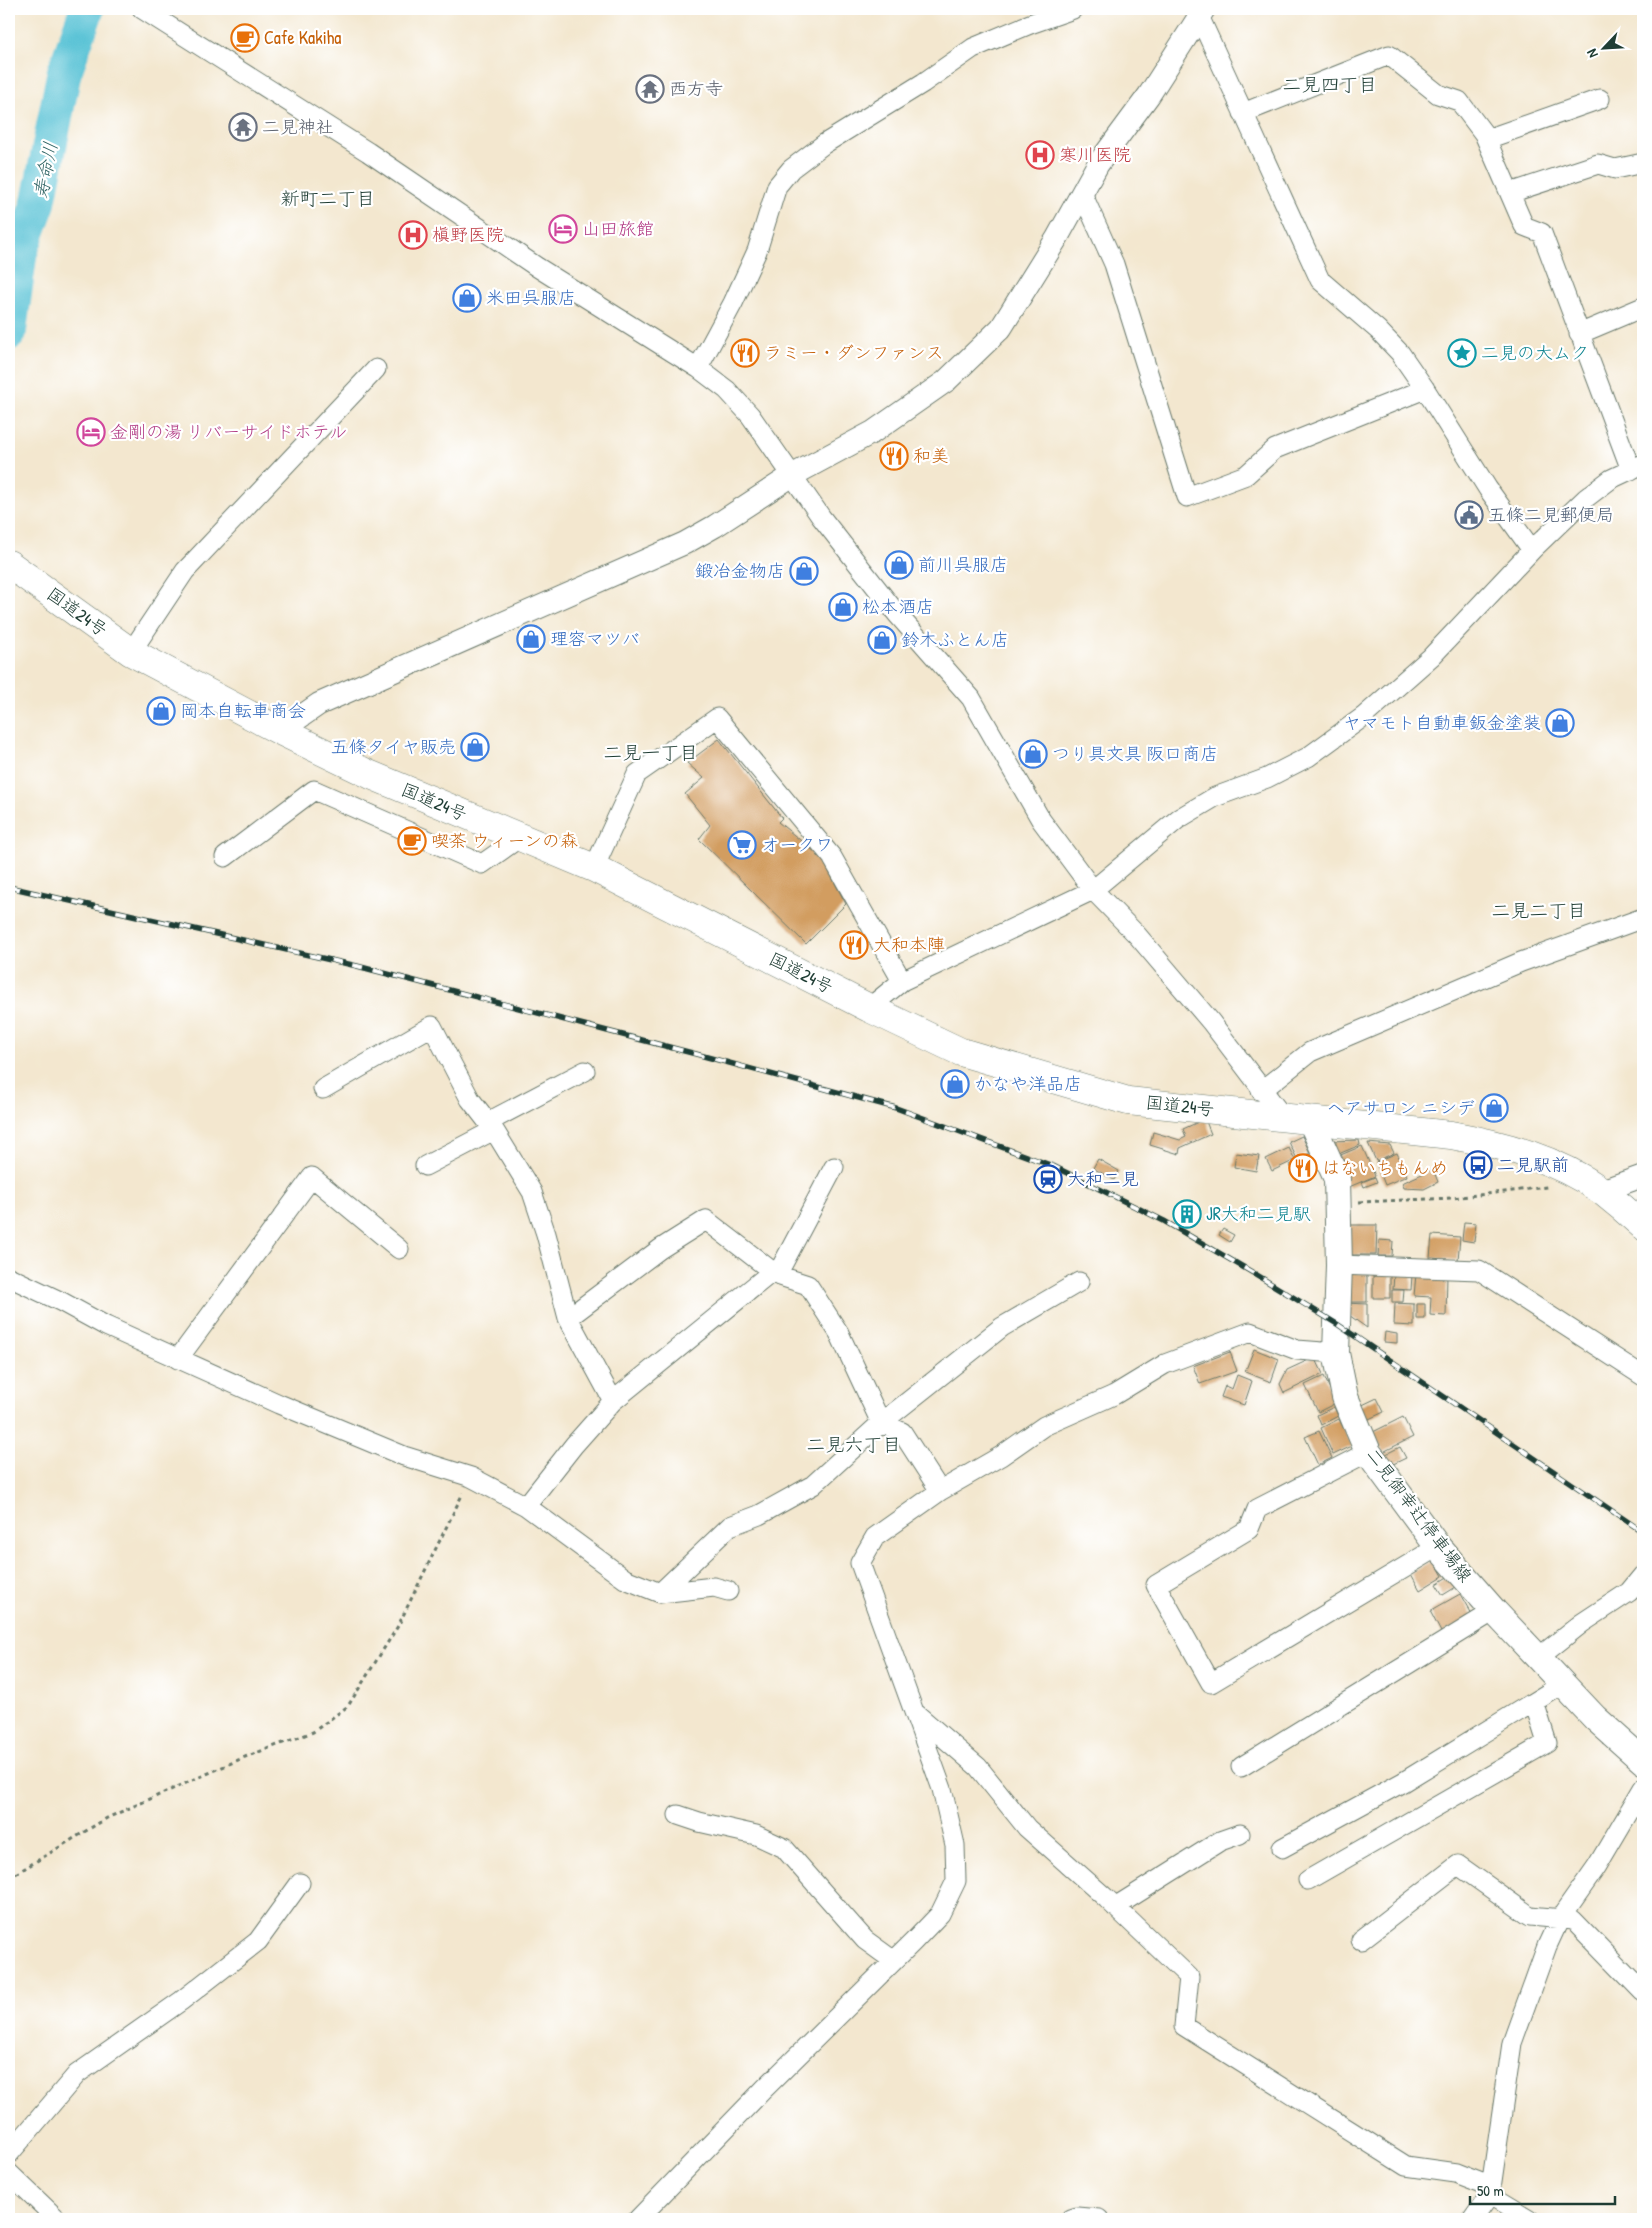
<svg xmlns="http://www.w3.org/2000/svg" width="1652" height="2228" font-family="'Patrick Hand','Klee One',sans-serif">
	<style>
		.lines { fill: none; stroke-linecap: round; stroke-linejoin: round }
		.river { stroke: #5ac3d6; stroke-width: 35 }
		.building { fill: #d29d60 }
		.minor-casing { stroke: #69786a; stroke-width: 21 }
		.tertiary-casing { stroke: #69786a; stroke-width: 24 }
		.secondary-casing { stroke: #69786a; stroke-width: 28 }
		.trunk-casing { stroke: #69786a; stroke-width: 29 }
		.path { stroke: #69786a; stroke-width: 3; stroke-dasharray: 4 4; stroke-linecap: butt }
		.minor { stroke: #fff; stroke-width: 19 }
		.tertiary { stroke: #fff; stroke-width: 22 }
		.secondary { stroke: #fff; stroke-width: 26 }
		.trunk { stroke: #fff; stroke-width: 28 }
		.rail-casing { stroke: #1f3d34; stroke-width: 5.5 }
		.rail { stroke: #fff; stroke-width: 4; stroke-dasharray: 11; stroke-linecap: butt }
		.labels { text-anchor: middle; stroke-width: 4.5; stroke-linejoin: round; paint-order: stroke }
		.food-label { font-size: 18px; fill: #c56008; stroke: #fff; text-anchor: start }
		.worship-label { font-size: 18px; fill: #5b616d; stroke: #fff; text-anchor: start }
		.health-label { font-size: 18px; fill: #be3a42; stroke: #fff; text-anchor: start }
		.hotel-label { font-size: 18px; fill: #b23c85; stroke: #fff; text-anchor: start }
		.shop-label { font-size: 18px; fill: #366cbe; stroke: #fff; text-anchor: start }
		.culture-label { font-size: 18px; fill: #0d838f; stroke: #fff; text-anchor: start }
		.service-label { font-size: 18px; fill: #4e5e75; stroke: #fff; text-anchor: start }
		.street-label { font-size: 18px; fill: #1f3d34; stroke: #fff }
		.transit-label { font-size: 18px; fill: #164399; stroke: #fff; text-anchor: start }
		.neighbourhood-label { font-size: 19px; fill: #1f3d34; stroke: #fff }
		.water-label { font-size: 19px; font-style: italic; fill: #316565; stroke: #fff }
	</style>
	<rect width="100%" height="100%" fill="#fff"/>
	<filter id="ink" filterUnits="userSpaceOnUse"><feTurbulence type="fractalNoise" baseFrequency=".02" numOctaves="2"/><feDisplacementMap in="SourceGraphic" scale="10" xChannelSelector="R" yChannelSelector="G"/><feConvolveMatrix kernelMatrix="1 2 1 2 8 2 1 2 1" color-interpolation-filters="sRGB"/></filter>
	<filter id="wash" filterUnits="userSpaceOnUse"><feTurbulence type="fractalNoise" baseFrequency=".0096" numOctaves="4" result="noise"/><feDisplacementMap in="SourceGraphic" scale="20" xChannelSelector="R" yChannelSelector="G"/><feGaussianBlur stdDeviation="1.12" result="paint"/><feColorMatrix in="noise" values="0 0 0 0 0 0 0 0 0 0 0 0 0 0 0 0 0 1.4 0 .05"/><feComposite in="paint" operator="in"/></filter>
	<g filter="url(#wash)">
		<rect width="100%" height="100%" fill="#f3e7cf"/>
		<g class="lines">
			<!-- river -->
			<path class="river" d="M 9,333 L 20,253 L 38,204 L 64,73 L 87,9"/>
		</g>
		<g id="blocks">
			<!-- building -->
			<path class="building" d="M 719,739 L 782,818 L 778,822 L 821,857 L 846,904 L 806,944 L 699,839 L 710,825 L 685,794 L 704,778 L 687,763 Z
				M 1205,1119 L 1211,1134 L 1180,1148 L 1179,1154 L 1150,1145 L 1153,1132 L 1180,1140 L 1186,1137 L 1183,1129 Z
				M 1302,1136 L 1310,1153 L 1297,1159 L 1289,1142 Z
				M 1359,1140 L 1360,1145 L 1336,1155 L 1330,1141 Z
				M 1368,1143 L 1390,1145 L 1394,1153 L 1376,1161 Z
				M 1362,1146 L 1375,1176 L 1349,1187 L 1336,1157 Z
				M 1289,1148 L 1295,1160 L 1272,1171 L 1266,1159 Z
				M 1236,1153 L 1259,1156 L 1256,1171 L 1234,1167 Z
				M 1397,1153 L 1407,1176 L 1385,1185 L 1376,1162 Z
				M 1311,1155 L 1318,1170 L 1297,1180 L 1290,1165 Z
				M 1098,1159 L 1119,1171 L 1114,1180 L 1093,1168 Z
				M 1433,1169 L 1438,1182 L 1424,1189 L 1404,1188 L 1402,1183 Z
				M 1375,1177 L 1377,1182 L 1364,1187 L 1362,1182 Z
				M 1181,1205 L 1197,1213 L 1192,1223 L 1176,1214 Z
				M 1464,1222 L 1476,1223 L 1474,1242 L 1462,1240 Z
				M 1348,1225 L 1377,1225 L 1376,1255 L 1347,1255 Z
				M 1223,1229 L 1234,1235 L 1230,1242 L 1219,1235 Z
				M 1432,1235 L 1460,1237 L 1458,1260 L 1430,1258 Z
				M 1379,1240 L 1393,1241 L 1392,1256 L 1378,1256 Z
				M 1373,1272 L 1390,1273 L 1390,1298 L 1373,1298 Z
				M 1345,1273 L 1367,1273 L 1367,1302 L 1345,1302 Z
				M 1394,1274 L 1412,1275 L 1411,1290 L 1393,1289 Z
				M 1416,1274 L 1447,1276 L 1446,1316 L 1430,1315 L 1431,1297 L 1414,1296 Z
				M 1392,1290 L 1404,1290 L 1403,1302 L 1392,1302 Z
				M 1345,1303 L 1367,1304 L 1367,1328 L 1346,1313 Z
				M 1395,1303 L 1414,1304 L 1414,1326 L 1394,1325 Z
				M 1417,1304 L 1425,1304 L 1425,1319 L 1417,1319 Z
				M 1385,1332 L 1397,1334 L 1397,1343 L 1384,1342 Z
				M 1254,1349 L 1279,1359 L 1271,1382 L 1245,1372 Z
				M 1230,1352 L 1237,1371 L 1200,1384 L 1193,1366 Z
				M 1315,1357 L 1323,1374 L 1284,1393 L 1280,1384 L 1287,1370 Z
				M 1237,1375 L 1252,1381 L 1244,1405 L 1221,1397 L 1225,1386 L 1232,1389 Z
				M 1324,1376 L 1336,1403 L 1318,1412 L 1305,1385 Z
				M 1377,1398 L 1384,1412 L 1360,1423 L 1354,1409 Z
				M 1334,1407 L 1338,1416 L 1321,1425 L 1317,1415 Z
				M 1403,1417 L 1413,1437 L 1383,1452 L 1373,1432 Z
				M 1339,1419 L 1352,1446 L 1333,1455 L 1321,1428 Z
				M 1319,1431 L 1332,1458 L 1318,1465 L 1305,1437 Z
				M 1400,1447 L 1406,1458 L 1389,1466 L 1384,1455 Z
				M 1434,1560 L 1443,1576 L 1420,1590 L 1411,1574 Z
				M 1449,1576 L 1456,1587 L 1443,1595 L 1436,1584 Z
				M 1460,1594 L 1473,1617 L 1442,1634 L 1430,1611 Z"/>
		</g>
	</g>
	<g filter="url(#ink)">
		<use href="#blocks" fill-opacity="0" stroke="#69786a" stroke-width="1"/>
		<g class="lines">
			<!-- minor casing -->
			<g class="minor-casing">
				<path id="minor" d="M 142,9 L 368,152 L 537,267 L 698,368 L 727,390 L 750,415 L 821,517 L 897,614 L 971,698 L 1041,820 L 1093,890 L 1137,935 L 1211,1022 L 1283,1117
					M 1199,16 L 1320,280 L 1378,330 L 1400,353 L 1425,389 L 1488,489 L 1532,550
					M 1243,113 L 1389,55 L 1438,94 L 1459,101 L 1484,134 L 1524,226 L 1542,233 L 1631,470
					M 1487,139 L 1600,99
					M 1082,193 L 1114,264 L 1187,497 L 1246,475 L 1275,449 L 1425,389
					M 1510,193 L 1598,164 L 1615,169 L 1643,163
					M 1579,334 L 1643,307
					M 698,368 L 733,303 L 757,251 L 777,186 L 791,169 L 824,144 L 923,83 L 973,48 L 1030,24 L 1073,9
					M 131,652 L 185,571 L 376,369
					M 225,857 L 314,790 L 482,864 L 519,838
					M 594,868 L 637,774 L 717,718 L 832,857 L 902,981
					M 869,1008 L 902,981 L 1093,890 L 1178,819 L 1215,797 L 1267,778 L 1308,757 L 1363,717 L 1431,657 L 1532,550 L 1586,498 L 1611,479 L 1643,464
					M 323,1089 L 432,1026 L 470,1099 L 494,1130 L 532,1192 L 546,1234 L 568,1318 L 613,1401
					M 1261,1091 L 1310,1052 L 1521,962 L 1643,918
					M 488,1122 L 585,1071
					M 425,1166 L 494,1130
					M 1339,1265 L 1479,1270 L 1643,1376
					M 777,1275 L 834,1167
					M 9,1277 L 62,1302 L 106,1326 L 279,1404 L 404,1456 L 471,1477 L 526,1506 L 574,1445 L 613,1401 L 772,1272
					M 568,1318 L 660,1249 L 706,1220 L 777,1275 L 808,1285 L 839,1333 L 881,1423 L 902,1432 L 940,1491
					M 178,1359 L 312,1177 L 399,1249
					M 1368,1452 L 1257,1509 L 1249,1529 L 1156,1585 L 1211,1683 L 1438,1547
					M 526,1506 L 625,1579 L 660,1593 L 730,1526 L 759,1515 L 813,1485 L 881,1423 L 1002,1327 L 1079,1282
					M 660,1593 L 714,1587 L 728,1591
					M 1538,1658 L 1582,1623 L 1629,1592 L 1643,1575
					M 914,1712 L 978,1767 L 1027,1828 L 1107,1899 L 1189,1977 L 1184,2026 L 1406,2166 L 1456,2173 L 1492,2187
					M 1241,1767 L 1494,1611
					M 678,1815 L 699,1822 L 756,1835 L 784,1848 L 865,1940 L 894,1961
					M 1282,1848 L 1403,1782 L 1563,1684
					M 1308,1880 L 1547,1743 L 1534,1702
					M 1115,1907 L 1220,1841 L 1240,1834
					M 1361,1940 L 1458,1865 L 1530,1916 L 1573,1920 L 1643,1992
					M 9,2154 L 77,2074 L 181,2001 L 258,1941 L 300,1883
					M 9,2173 L 57,2219
					M 1490,2195 L 1530,2219
					M 638,2219 L 764,2089 L 914,1941 L 940,1914 L 956,1881 L 955,1845 L 942,1789 L 860,1563 L 875,1537 L 940,1491 L 1001,1456 L 1044,1426 L 1114,1395 L 1165,1364 L 1250,1332 L 1297,1350 L 1336,1353
					M 1071,2219 L 1077,2217 L 1099,2219
					M 1473,2219 L 1490,2195 L 1512,2043 L 1547,1946 L 1559,1920 L 1597,1866 L 1643,1788"/>
			</g>
			<!-- tertiary casing -->
			<g class="tertiary-casing">
				<path id="tertiary" d="M 280,731 L 319,704 L 685,543 L 715,526 L 793,475 L 873,432 L 946,381 L 1001,328 L 1057,238 L 1098,164 L 1149,95 L 1204,9
					M 1601,1191 L 1643,1176"/>
			</g>
			<!-- secondary casing -->
			<g class="secondary-casing">
				<path id="secondary" d="M 1311,1121 L 1337,1179 L 1339,1265 L 1336,1353 L 1345,1397 L 1368,1452 L 1438,1547 L 1494,1611 L 1595,1718 L 1643,1761"/>
			</g>
			<!-- trunk casing -->
			<g class="trunk-casing">
				<path id="trunk" d="M 9,564 L 131,652 L 280,731 L 371,775 L 594,868 L 869,1008 L 961,1052 L 1128,1101 L 1451,1135 C 1505,1145 1557,1159 1602,1191 C 1616,1202 1630,1214 1643,1226"/>
			</g>
			<!-- path -->
			<path class="path" d="M 1359,1202 L 1452,1198 L 1547,1187
				M 9,1878 L 107,1818 L 245,1757 L 313,1732 L 348,1706 L 398,1626 L 463,1493"/>
			<!-- minor -->
			<use href="#minor" class="minor"/>
			<!-- tertiary -->
			<use href="#tertiary" class="tertiary"/>
			<!-- secondary -->
			<use href="#secondary" class="secondary"/>
			<!-- trunk -->
			<use href="#trunk" class="trunk"/>
			<!-- rail casing -->
			<g class="rail-casing">
				<path id="rail" d="M 9,887 L 357,966 L 696,1054 L 896,1108 L 1053,1166 L 1164,1221 L 1255,1274 L 1337,1324 L 1643,1532"/>
			</g>
			<!-- rail -->
			<use href="#rail" class="rail"/>
		</g>
	</g>
	<!-- icons -->
	<defs>
		<g id="cafe-ring" transform="scale(1.4375)"><circle r="9.5" fill="#fff" stroke="#e8710a" stroke-width="1.5"/><path d="M-5.5-4.5H6V0H3Q3 3.5 0 3.5H-2.5Q-5.5 3.5-5.5 0ZM3-3.2v2h1.7v-2ZM-6 4.5H4V6H-6Z" fill="#e8710a"/></g>
		<g id="temple-ring" transform="scale(1.4375)"><circle r="9.5" fill="#fff" stroke="#6b7280" stroke-width="1.5"/><path d="M0-6L5-2H3V0L6.5 2.5H4V6H1.5V3h-3V6H-4V2.5H-6.5L-3 0V-2H-5Z" fill="#6b7280"/></g>
		<g id="hospital-ring" transform="scale(1.4375)"><circle r="9.5" fill="#fff" stroke="#e0444e" stroke-width="1.5"/><path d="M-5-5h3v3.5h4V-5h3V5h-3V1.5h-4V5h-3Z" fill="#e0444e"/></g>
		<g id="hotel-ring" transform="scale(1.4375)"><circle r="9.5" fill="#fff" stroke="#d1479c" stroke-width="1.5"/><path d="M-6-4.5h1.5V1H6V5H4.5V3h-9V5H-6ZM-4 0a1.8 1.8 0 1 1 3.6 0ZM.5 0V-2.5h3Q6-2.5 6 0Z" fill="#d1479c"/></g>
		<g id="shop-ring" transform="scale(1.4375)"><circle r="9.5" fill="#fff" stroke="#3f7fe0" stroke-width="1.5"/><path d="M-5-2.5h2.3a2.7 3.5 0 0 1 5.4 0H5L5.5 6h-11ZM-1.5-2.5h3a1.5 2.3 0 0 0-3 0Z" fill="#3f7fe0"/></g>
		<g id="restaurant-ring" transform="scale(1.4375)"><circle r="9.5" fill="#fff" stroke="#e8710a" stroke-width="1.5"/><path d="M-5-6h1v4h1v-4h1v4h1v-4h1v5L-1.5 .5V6h-2V.5L-5-1ZM5-6V6H3V1.5H1.5Q1.5-4 5-6Z" fill="#e8710a"/></g>
		<g id="sight-ring" transform="scale(1.4375)"><circle r="9.5" fill="#fff" stroke="#0f9aa8" stroke-width="1.5"/><path d="M0-6L1.8-2.2L6-1.7L2.9 1.2L3.7 5.4L0 3.3L-3.7 5.4L-2.9 1.2L-6-1.7L-1.8-2.2Z" fill="#0f9aa8"/></g>
		<g id="civic-ring" transform="scale(1.4375)"><circle r="9.5" fill="#fff" stroke="#5c6f8a" stroke-width="1.5"/><path d="M-.6-6.5H3V-4.5H.6V-3L4-1V1h2V6H-6V1h2V-1L-.6-3ZM-1.2 2.5V6h2.4V2.5Z" fill="#5c6f8a"/></g>
		<g id="supermarket-ring" transform="scale(1.4375)"><circle r="9.5" fill="#fff" stroke="#3f7fe0" stroke-width="1.5"/><path d="M-6-5.5h2.5l.6 2H6L4.5 2H-2.5L-4.4-4H-6ZM-1.5 3.2a1.3 1.3 0 1 0 .1 0ZM3 3.2a1.3 1.3 0 1 0 .1 0Z" fill="#3f7fe0"/></g>
		<g id="bus-ring" transform="scale(1.4375)"><circle r="9.5" fill="#fff" stroke="#1a4fb4" stroke-width="1.5"/><path d="M-5-6H5V4H4V6H2V4H-2V6H-4V4H-5ZM-3.5-4V0h7V-4ZM-3.5 1.2v1.5H-2V1.2ZM2 1.2v1.5H3.5V1.2Z" fill="#1a4fb4"/></g>
		<g id="station-ring" transform="scale(1.4375)"><circle r="9.5" fill="#fff" stroke="#1a4fb4" stroke-width="1.5"/><path d="M-3-6H3Q5-6 5-4V2Q5 4 3 4L4.5 6H3L1.5 4h-3L-3 6H-4.5L-3 4Q-5 4-5 2V-4Q-5-6-3-6ZM-3.5-4v3h7v-3ZM-3.5 1v1.5H-2V1ZM2 1v1.5H3.5V1Z" fill="#1a4fb4"/></g>
		<g id="building-ring" transform="scale(1.4375)"><circle r="9.5" fill="#fff" stroke="#0f9aa8" stroke-width="1.5"/><path d="M-4-6H4V6H1V3H-1V6H-4ZM-2.5-4.3h1.7v1.8h-1.7ZM.8-4.3h1.7v1.8H.8ZM-2.5-1h1.7V.8h-1.7ZM.8-1h1.7V.8H.8Z" fill="#0f9aa8"/></g>
	</defs>
	<g fill-rule="evenodd">
		<use href="#cafe-ring" x="245" y="38"/>
		<use href="#temple-ring" x="650" y="89"/>
		<use href="#temple-ring" x="243" y="127"/>
		<use href="#hospital-ring" x="1040" y="155"/>
		<use href="#hotel-ring" x="563" y="229"/>
		<use href="#hospital-ring" x="413" y="235"/>
		<use href="#shop-ring" x="467" y="298"/>
		<use href="#restaurant-ring" x="745" y="353"/>
		<use href="#sight-ring" x="1462" y="353"/>
		<use href="#hotel-ring" x="91" y="432"/>
		<use href="#restaurant-ring" x="894" y="456"/>
		<use href="#civic-ring" x="1469" y="515"/>
		<use href="#shop-ring" x="899" y="565"/>
		<use href="#shop-ring" x="804" y="571"/>
		<use href="#shop-ring" x="843" y="607"/>
		<use href="#shop-ring" x="531" y="639"/>
		<use href="#shop-ring" x="882" y="640"/>
		<use href="#shop-ring" x="161" y="711"/>
		<use href="#shop-ring" x="1560" y="723"/>
		<use href="#shop-ring" x="475" y="747"/>
		<use href="#shop-ring" x="1033" y="754"/>
		<use href="#cafe-ring" x="412" y="841"/>
		<use href="#supermarket-ring" x="742" y="845"/>
		<use href="#restaurant-ring" x="854" y="945"/>
		<use href="#shop-ring" x="955" y="1084"/>
		<use href="#shop-ring" x="1494" y="1108"/>
		<use href="#bus-ring" x="1478" y="1165"/>
		<use href="#restaurant-ring" x="1303" y="1168"/>
		<use href="#station-ring" x="1048" y="1179"/>
		<use href="#building-ring" x="1187" y="1214"/>
	</g>
	<g class="labels">
		<!-- food labels -->
		<g class="food-label">
			<text x="264" y="44">Cafe Kakiha</text>
			<text x="764" y="359">ラミー・ダンファンス</text>
			<text x="913" y="462">和美</text>
			<text x="431" y="847">喫茶 ウィーンの森</text>
			<text x="873" y="951">大和本陣</text>
			<text x="1322" y="1174">はないちもんめ</text>
		</g>
		<!-- worship labels -->
		<g class="worship-label">
			<text x="669" y="95">西方寺</text>
			<text x="262" y="133">二見神社</text>
		</g>
		<!-- health labels -->
		<g class="health-label">
			<text x="1059" y="161">寒川医院</text>
			<text x="432" y="241">槇野医院</text>
		</g>
		<!-- hotel labels -->
		<g class="hotel-label">
			<text x="582" y="235">山田旅館</text>
			<text x="110" y="438">金剛の湯 リバーサイドホテル</text>
		</g>
		<!-- shop labels -->
		<g class="shop-label">
			<text x="486" y="304">米田呉服店</text>
			<text x="918" y="571">前川呉服店</text>
			<text x="785" y="577" text-anchor="end">鍛冶金物店</text>
			<text x="862" y="613">松本酒店</text>
			<text x="550" y="645">理容マツバ</text>
			<text x="901" y="646">鈴木ふとん店</text>
			<text x="180" y="717">岡本自転車商会</text>
			<text x="1541" y="729" text-anchor="end">ヤマモト自動車鈑金塗装</text>
			<text x="456" y="753" text-anchor="end">五條タイヤ販売</text>
			<text x="1052" y="760">つり具文具 阪口商店</text>
			<text x="761" y="851">オークワ</text>
			<text x="974" y="1090">かなや洋品店</text>
			<text x="1475" y="1114" text-anchor="end">ヘアサロン ニシデ</text>
		</g>
		<!-- culture labels -->
		<g class="culture-label">
			<text x="1481" y="359">二見の大ムク</text>
			<text x="1206" y="1220">JR大和二見駅</text>
		</g>
		<!-- service labels -->
		<g class="service-label">
			<text x="1488" y="521">五條二見郵便局</text>
		</g>
		<!-- street labels -->
		<g class="street-label">
			<text transform="translate(77 612) rotate(36)" y="6">国道24号</text>
			<text transform="translate(434 802) rotate(23)" y="6">国道24号</text>
			<text transform="translate(801 973) rotate(27)" y="6">国道24号</text>
			<text transform="translate(1180 1106) rotate(6)" y="6">国道24号</text>
			<text transform="translate(1419 1515) rotate(53)" y="6">二見御幸辻停車場線</text>
		</g>
		<!-- transit labels -->
		<g class="transit-label">
			<text x="1497" y="1171">二見駅前</text>
			<text x="1067" y="1185">大和二見</text>
		</g>
		<!-- neighbourhood labels -->
		<g class="neighbourhood-label">
			<text x="1330" y="91">二見四丁目</text>
			<text x="328" y="205">新町二丁目</text>
			<text x="651" y="759">二見一丁目</text>
			<text x="1539" y="917">二見二丁目</text>
			<text x="854" y="1451">二見六丁目</text>
		</g>
		<!-- water labels -->
		<g class="water-label">
			<text transform="translate(45 170) rotate(-79)" y="7">寿命川</text>
		</g>
	</g>
	<!-- margin -->
	<rect width="1652" height="2228" fill="none" stroke="#fff" stroke-width="30"/>
	<!-- north arrow -->
	<g transform="translate(1604 48) rotate(245)" stroke="#ffffff" stroke-width="4" paint-order="stroke">
	<path d="M0-4L9 19L0 12L-9 19Z" fill="#1f3d34"/>
	<text y="-8" font-size="14" font-weight="bold" text-anchor="middle" fill="#1f3d34">N</text>
	</g>
	<!-- scale -->
	<path d="M1470 2196v8h145v-8" fill="none" stroke="#1f3d34" stroke-width="2.5"/>
	<text x="1477" y="2196" font-size="15" fill="#1f3d34" stroke="#ffffff" stroke-width="4" paint-order="stroke">50 m</text>
</svg>
